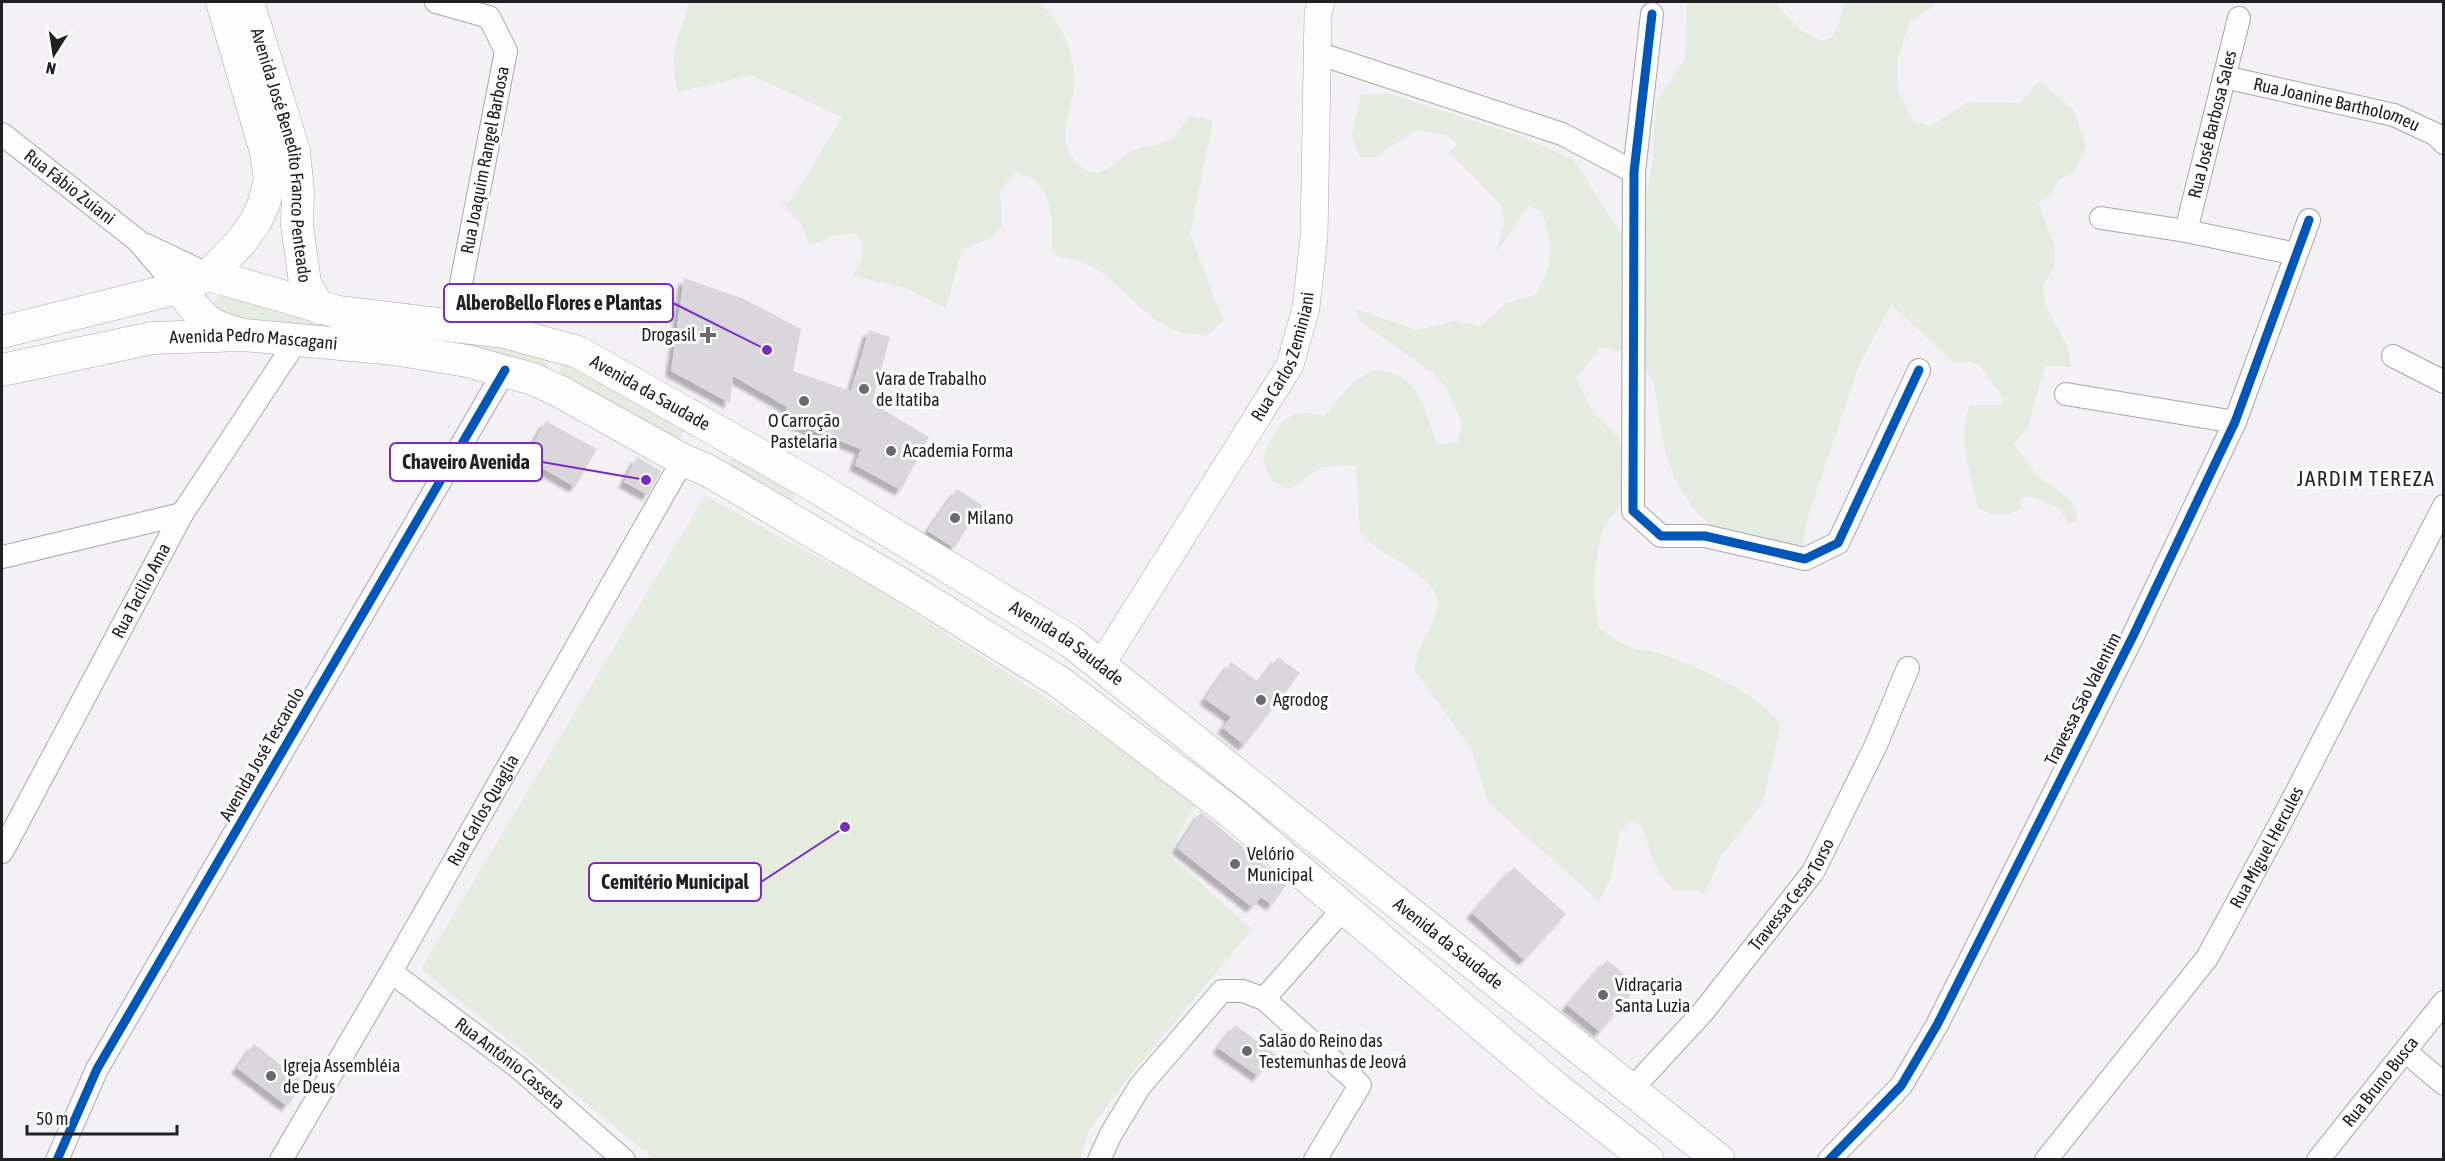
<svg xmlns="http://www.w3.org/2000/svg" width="2445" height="1161" font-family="'Asap Condensed',sans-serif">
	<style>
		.green { fill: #e4ebdf }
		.building { fill: #d9d7db; filter: url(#shadow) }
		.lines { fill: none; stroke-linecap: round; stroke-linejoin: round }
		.minor-casing { stroke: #a8a6aa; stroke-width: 24 }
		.tertiary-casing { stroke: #a8a6aa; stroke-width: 28 }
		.secondary-casing { stroke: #a8a6aa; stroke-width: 33 }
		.minor { stroke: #fdfdfe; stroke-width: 22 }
		.tertiary { stroke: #fdfdfe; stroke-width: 27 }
		.secondary { stroke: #fdfdfe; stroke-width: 32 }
		.cycleway-casing { stroke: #fefdff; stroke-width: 13 }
		.cycleway { stroke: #0057b8; stroke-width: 9 }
		.poi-dot { fill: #6a696d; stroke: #fefdff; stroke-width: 2 }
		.labels { text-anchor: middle; stroke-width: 6; stroke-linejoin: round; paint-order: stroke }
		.street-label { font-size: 18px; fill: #212023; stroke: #fefdff }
		.poi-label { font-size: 18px; fill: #212023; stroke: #fefdff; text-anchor: start }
		.quarter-label { font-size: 21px; letter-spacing: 1.5px; fill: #212023; stroke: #fefdff }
		.leader { fill: none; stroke: #7b2cbf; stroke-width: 2 }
		.callout-dot { fill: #7b2cbf; stroke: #fefdff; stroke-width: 2 }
		.callout { fill: #fefdff; stroke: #7b2cbf; stroke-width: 2 }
		.callout-label { font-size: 20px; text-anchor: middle; font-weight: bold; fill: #212023 }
	</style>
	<defs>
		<filter id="shadow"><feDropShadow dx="-5.5" dy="5.5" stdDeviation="1.5" flood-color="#0004"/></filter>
	</defs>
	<rect width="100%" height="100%" fill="#f3f0f6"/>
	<!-- green -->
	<path class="green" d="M 689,2 L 1039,2 C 1061,23 1072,46 1074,77 C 1076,110 1050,134 1078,164 C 1098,185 1114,162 1132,151 C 1143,145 1161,147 1171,139 C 1180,132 1182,122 1192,116 L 1213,121 L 1190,234 L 1223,320 L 1207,336 L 1178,332 L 1154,319 L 1103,273 L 1082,261 L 1057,256 L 1052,248 L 1052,219 L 1046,195 L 1034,178 L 1015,172 L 1000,191 L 1002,227 L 990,238 L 962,250 L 946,308 L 906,288 L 853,276 L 862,260 L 862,241 L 855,233 L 831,236 L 810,246 L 802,225 L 780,200 L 791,201 L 842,117 L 751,75 L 678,92 C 674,76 672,55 677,39 C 681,26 686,15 689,2 Z
		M 1687,2 L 1774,2 L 1800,30 L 1822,41 L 1831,38 L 1838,26 L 1845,2 L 1936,2 L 1932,7 L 1910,22 L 1897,59 L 1898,92 L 1914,122 L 1931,126 L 1968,102 L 2020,103 L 2039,82 L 2074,110 L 2086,147 L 2075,170 L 2058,180 L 2050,195 L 2038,202 L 2055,247 L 2054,266 L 2043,286 L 2045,305 L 2067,345 L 2071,367 L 2045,366 L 2028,426 L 2014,445 C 2022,455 2029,467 2038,476 C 2052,489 2081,499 2076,522 L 2067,522 L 2059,508 L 2032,496 L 2019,498 L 2022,508 C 2008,516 1991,517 1978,508 C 1972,480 1955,430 1971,405 L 2001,405 L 2005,400 L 1979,365 L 1969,361 L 1955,364 L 1891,304 L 1857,370 L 1809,513 L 1797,569 L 1718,532 L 1693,508 L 1675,480 L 1664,447 L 1654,384 L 1636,355 L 1601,347 L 1576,378 L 1593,413 L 1618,437 L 1629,470 L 1621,504 L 1602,531 L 1595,566 L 1594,596 L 1599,628 C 1607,633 1617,642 1626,646 C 1636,650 1648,650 1658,653 C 1686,661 1771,699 1780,726 L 1763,802 L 1719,859 L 1705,894 L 1696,890 L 1674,891 L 1656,868 L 1642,826 L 1632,820 L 1620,832 L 1610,881 L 1599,901 L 1488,802 L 1472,750 L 1415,670 C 1417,644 1431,633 1437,610 C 1444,581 1395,561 1376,547 C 1370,543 1365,537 1360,532 L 1356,465 L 1322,467 L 1289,489 L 1270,479 L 1263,458 C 1270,441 1279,416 1301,413 C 1308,412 1318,415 1325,416 L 1352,383 L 1374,370 C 1380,371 1387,371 1393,373 C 1420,382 1429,421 1437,445 L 1458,442 L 1462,423 L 1446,387 L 1432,372 L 1366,326 L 1358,318 L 1356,309 L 1416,330 L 1456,321 L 1481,326 L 1507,303 L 1535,295 C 1554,264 1553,245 1542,212 L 1528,205 L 1496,254 L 1504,223 L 1501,205 L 1449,151 L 1458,145 L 1449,136 L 1416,130 L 1375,157 L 1360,157 L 1352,136 L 1361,94 L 1391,94 L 1520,136 L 1574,160 L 1631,250 L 1639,239 L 1652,166 L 1656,102 L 1685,59 Z
		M 221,294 L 457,341 L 536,352 L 549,359 L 550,362 L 545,368 L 229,321 L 214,309 L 215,300 Z
		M 563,361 L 686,429 L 679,440 L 673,440 L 562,376 L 559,368 Z
		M 732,456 L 796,493 L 792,502 L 726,467 Z
		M 705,496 L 876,589 L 1049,700 L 1197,799 L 1169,855 L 1252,929 L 1133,1072 L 1089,1130 L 1080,1159 L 653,1159 L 646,1152 L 421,969 Z"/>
	<!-- building -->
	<path class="building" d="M 684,278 L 744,299 L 801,329 L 793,371 L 851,391 L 869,330 L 890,337 L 872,403 L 929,437 L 901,490 L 855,465 L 861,449 L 785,420 L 787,407 L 733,376 L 730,403 L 671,371 Z
		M 546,421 L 597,449 L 575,487 L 525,458 Z
		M 637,457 L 661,471 L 648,495 L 624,482 Z
		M 957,489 L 982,505 L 954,548 L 928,531 Z
		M 1278,657 L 1300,673 L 1244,745 L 1223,728 L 1231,717 L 1205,699 L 1231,662 L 1259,682 Z
		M 1201,812 L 1287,884 L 1272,905 L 1261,897 L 1252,907 L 1177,848 Z
		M 1514,867 L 1566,914 L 1524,960 L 1472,913 Z
		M 1607,960 L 1638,985 L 1600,1032 L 1567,1005 Z
		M 1235,1025 L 1275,1054 L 1258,1076 L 1218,1048 Z
		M 254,1044 L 304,1083 L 287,1106 L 237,1068 Z"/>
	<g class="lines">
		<!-- minor casing -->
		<g class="minor-casing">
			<g id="minor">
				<path d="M 436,2 L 489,17 L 506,51 L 453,325"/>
				<path d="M 1652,14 L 1634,172 L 1633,511 L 1661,536 L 1705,536 L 1805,559 L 1838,543 L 1919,370"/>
				<path d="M 1317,53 L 1562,134 L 1634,172"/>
				<path id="s1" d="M 2224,77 L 2394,115 L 2435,134 L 2444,143"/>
				<path id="s2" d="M 2,134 L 137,240 L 178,288"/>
				<path d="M 2101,218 L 2186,231 L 2296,254"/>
				<path id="s3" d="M 2186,231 L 2239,18"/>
				<path d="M 146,245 L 209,275"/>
				<path d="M 2393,356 L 2444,382"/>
				<path d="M 2066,394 L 2235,422"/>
				<path d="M 2,557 L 182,514"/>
				<path id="s4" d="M 2,852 L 182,514 L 297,340"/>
				<path id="s5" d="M 391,972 L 519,1068 L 624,1160"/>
				<path d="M 1264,999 L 1344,908"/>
				<path d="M 2405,1051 L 2444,1084"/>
				<path id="s6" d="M 1630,1091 L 1703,1012 L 1813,872 L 1876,745 L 1908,668"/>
				<path d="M 57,1160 L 97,1069 L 505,370"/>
				<path id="s7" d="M 281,1160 L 391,972 L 683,460"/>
				<path d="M 1099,1160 L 1111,1134 L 1140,1086 L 1222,991 L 1243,991 L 1264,999 L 1360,1085 L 1315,1160"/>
				<path d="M 1829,1160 L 1901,1086 L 1937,1025 L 2133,636 L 2235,422 L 2309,220"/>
				<path id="s8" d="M 2046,1160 L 2207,958 L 2281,822 L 2444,506"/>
				<path id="s9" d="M 2318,1160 L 2444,1002"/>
			</g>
		</g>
		<!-- tertiary casing -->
		<g class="tertiary-casing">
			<g id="tertiary">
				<path id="s10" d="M 1101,665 L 1290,365 L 1306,308 L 1314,237 L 1318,14 L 1321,2"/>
			</g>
		</g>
		<!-- secondary casing -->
		<g class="secondary-casing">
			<g id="secondary">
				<path id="s11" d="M 248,2 L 294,151 L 298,191 L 297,225 L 305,283 L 319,308"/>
				<path d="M 209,275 L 241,242 L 256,221 L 264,203 L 270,179 L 266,152 L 222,2"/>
				<path d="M 178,288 C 200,313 203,325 237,333"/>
				<path id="s12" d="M 2,332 L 178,288 L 209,275 L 338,312 L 505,332 L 578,352 L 811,484 L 1070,641 L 1719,1160"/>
				<path id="s13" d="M 2,370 L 152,338 L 244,335 L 394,349 L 467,361 L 533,379 L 559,391 L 683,460 L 707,470 L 901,584 L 1058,681 L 1232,813 L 1550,1083 L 1648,1160"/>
			</g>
		</g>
		<!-- minor -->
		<use href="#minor" class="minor"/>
		<!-- tertiary -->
		<use href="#tertiary" class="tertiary"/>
		<!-- secondary -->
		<use href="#secondary" class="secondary"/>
		<!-- cycleway casing -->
		<g class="cycleway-casing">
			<path id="cycleway" d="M 1652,14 L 1634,172 L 1633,511 L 1661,536 L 1705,536 L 1805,559 L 1838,543 L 1919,370
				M 57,1160 L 97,1069 L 505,370
				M 1829,1160 L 1901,1086 L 1937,1025 L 2133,636 L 2235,422 L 2309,220"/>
		</g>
		<!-- cycleway -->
		<use href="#cycleway" class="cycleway"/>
	</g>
	<!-- markers -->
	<g class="poi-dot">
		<path d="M705 326h6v6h6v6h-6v6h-6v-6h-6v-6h6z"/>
		<circle cx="864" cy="389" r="6"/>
		<circle cx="804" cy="401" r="6"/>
		<circle cx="891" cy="451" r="6"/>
		<circle cx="955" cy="518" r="6"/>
		<circle cx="1261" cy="700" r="6"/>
		<circle cx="1235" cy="864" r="6"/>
		<circle cx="1603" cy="995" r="6"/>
		<circle cx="1247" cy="1051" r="6"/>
		<circle cx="271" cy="1076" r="6"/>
	</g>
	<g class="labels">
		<!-- street labels -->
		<g class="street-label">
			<text dy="6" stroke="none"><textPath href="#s1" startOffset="116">Rua Joanine Bartholomeu</textPath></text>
			<text dy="6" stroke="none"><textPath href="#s3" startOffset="110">Rua José Barbosa Sales</textPath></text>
			<text dy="6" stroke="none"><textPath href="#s11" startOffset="158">Avenida José Benedito Franco Penteado</textPath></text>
			<text transform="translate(485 160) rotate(-79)" y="6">Rua Joaquim Rangel Barbosa</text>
			<text dy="6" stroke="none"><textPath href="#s2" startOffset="86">Rua Fábio Zuiani</textPath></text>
			<text dy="6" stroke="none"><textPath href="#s13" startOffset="255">Avenida Pedro Mascagani</textPath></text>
			<text dy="6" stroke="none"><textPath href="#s10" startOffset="360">Rua Carlos Zeminiani</textPath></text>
			<text dy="6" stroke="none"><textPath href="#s12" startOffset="676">Avenida da Saudade</textPath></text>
			<text dy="6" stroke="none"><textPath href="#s4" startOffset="296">Rua Tacilio Ama</textPath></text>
			<text dy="6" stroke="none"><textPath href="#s12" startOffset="1162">Avenida da Saudade</textPath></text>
			<text transform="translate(2083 699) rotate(-63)" y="6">Travessa São Valentim</text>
			<text transform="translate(262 754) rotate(-60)" y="6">Avenida José Tescarolo</text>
			<text dy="6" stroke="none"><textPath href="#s7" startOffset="404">Rua Carlos Quaglia</textPath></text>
			<text dy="6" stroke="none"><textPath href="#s8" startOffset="384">Rua Miguel Hercules</textPath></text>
			<text dy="6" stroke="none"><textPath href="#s6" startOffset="255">Travessa Cesar Torso</textPath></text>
			<text dy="6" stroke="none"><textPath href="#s12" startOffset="1648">Avenida da Saudade</textPath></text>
			<text dy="6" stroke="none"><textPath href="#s5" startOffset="150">Rua Antônio Casseta</textPath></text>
			<text dy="6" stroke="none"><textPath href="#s9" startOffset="100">Rua Bruno Busca</textPath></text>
		</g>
		<!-- poi labels -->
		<g class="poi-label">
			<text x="696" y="341" text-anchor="end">Drogasil</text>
			<text x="876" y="385">Vara de Trabalho<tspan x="876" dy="21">de Itatiba</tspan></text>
			<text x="804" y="427" text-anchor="middle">O Carroção<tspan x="804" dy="21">Pastelaria</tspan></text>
			<text x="903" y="457">Academia Forma</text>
			<text x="967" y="524">Milano</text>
			<text x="1273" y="706">Agrodog</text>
			<text x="1247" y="860">Velório<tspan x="1247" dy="21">Municipal</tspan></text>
			<text x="1615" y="991">Vidraçaria<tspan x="1615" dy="21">Santa Luzia</tspan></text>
			<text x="1259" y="1047">Salão do Reino das<tspan x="1259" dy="21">Testemunhas de Jeová</tspan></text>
			<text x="283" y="1072">Igreja Assembléia<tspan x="283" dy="21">de Deus</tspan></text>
		</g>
		<!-- quarter labels -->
		<g class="quarter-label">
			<text x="2366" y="486">JARDIM TEREZA</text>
		</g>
	</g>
	<!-- callouts -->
	<path class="leader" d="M767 350L673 303M646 480L542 462M845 827L761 882"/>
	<g class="callout-dot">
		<circle cx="767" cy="350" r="6"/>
		<circle cx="646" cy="480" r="6"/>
		<circle cx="845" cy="827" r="6"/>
	</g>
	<g class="callout">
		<rect x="444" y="284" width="229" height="38" rx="6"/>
		<rect x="390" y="443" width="152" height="38" rx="6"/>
		<rect x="589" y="863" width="172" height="38" rx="6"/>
	</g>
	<g class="callout-label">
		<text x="559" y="310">AlberoBello Flores e Plantas</text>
		<text x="466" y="469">Chaveiro Avenida</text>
		<text x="675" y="889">Cemitério Municipal</text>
	</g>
	<!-- border -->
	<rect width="2445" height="1161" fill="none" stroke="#212023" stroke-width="6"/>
	<!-- north arrow -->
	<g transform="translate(54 54) rotate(192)" stroke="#fefdff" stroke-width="4.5" paint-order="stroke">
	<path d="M0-4.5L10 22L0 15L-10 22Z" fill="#212023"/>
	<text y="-9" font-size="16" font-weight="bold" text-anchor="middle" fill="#212023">N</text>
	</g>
	<!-- scale -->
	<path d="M27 1125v9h150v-9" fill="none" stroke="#212023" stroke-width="3"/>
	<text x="36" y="1125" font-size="18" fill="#212023" stroke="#fefdff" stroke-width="4.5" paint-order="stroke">50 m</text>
</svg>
